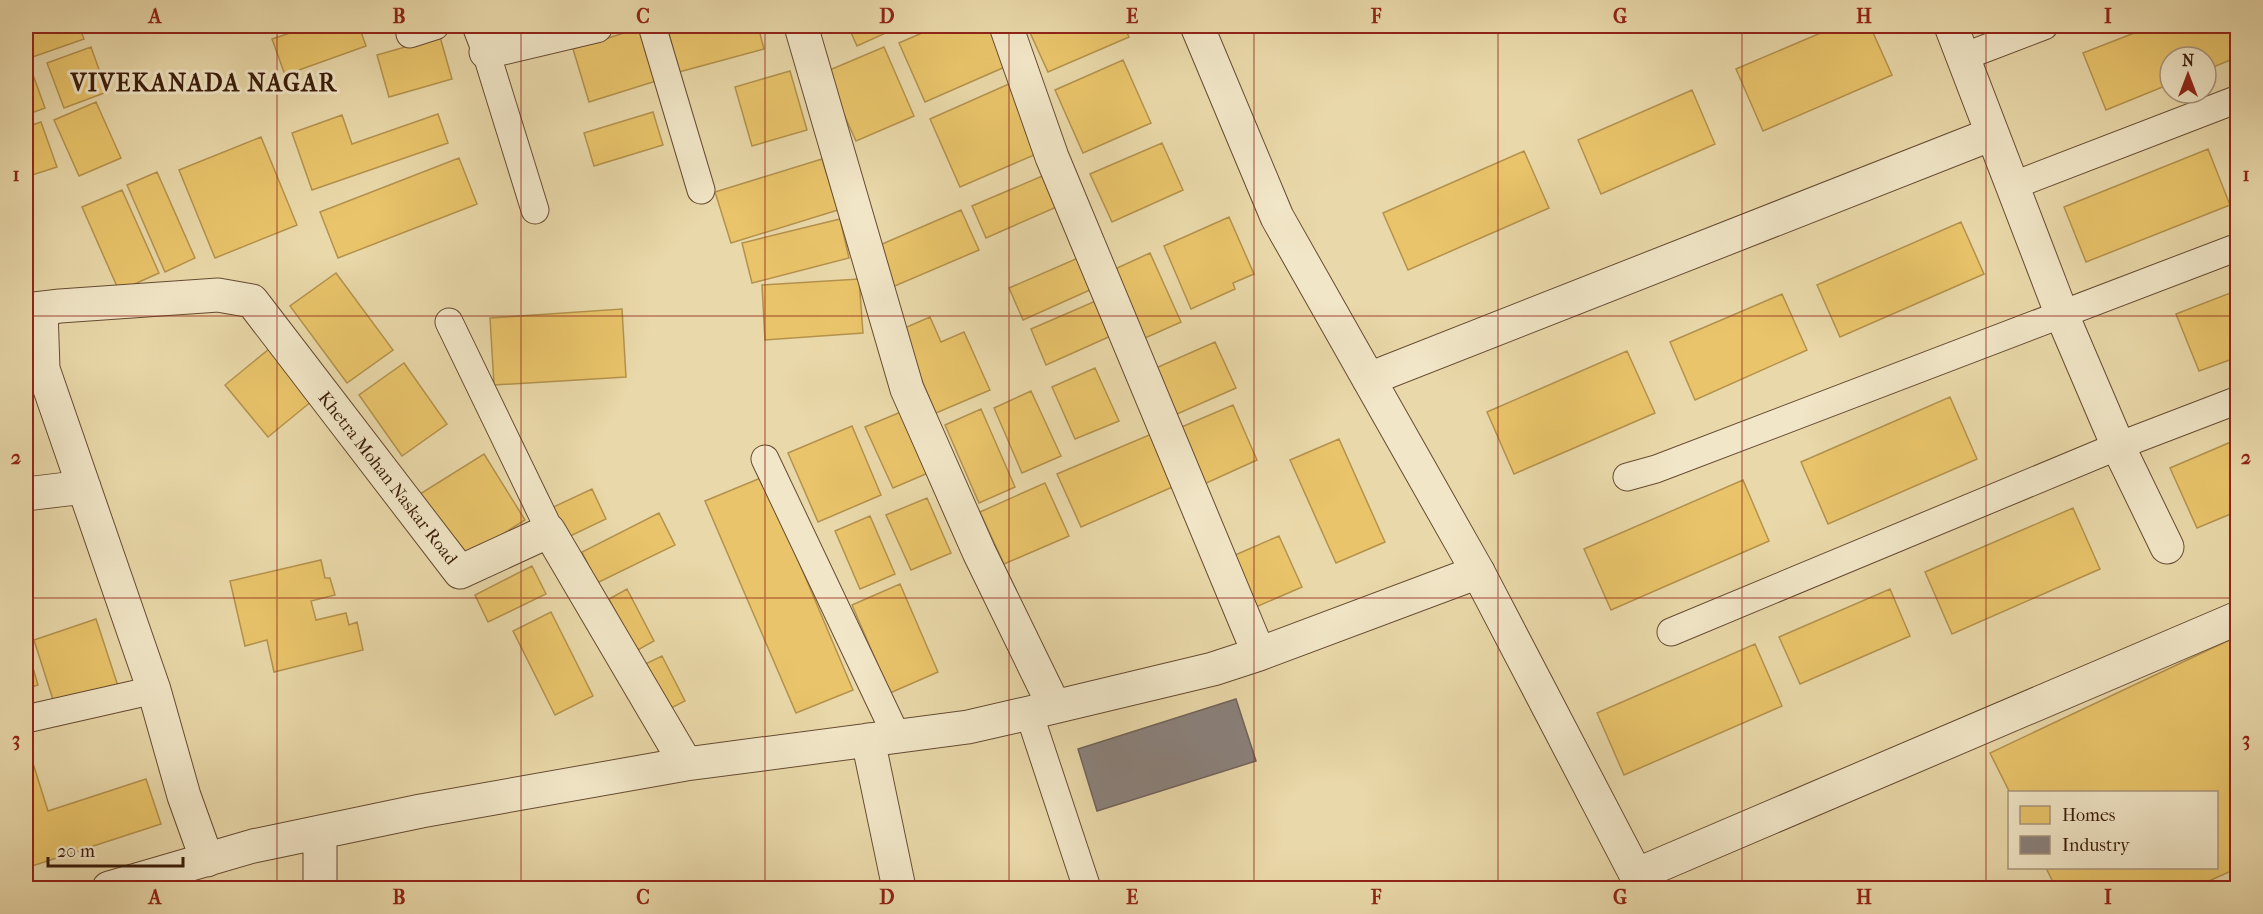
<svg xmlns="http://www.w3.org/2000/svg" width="2263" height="914" font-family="'IM FELL French Canon',serif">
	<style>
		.homes { fill: #e9c46a; stroke: #b4924d; stroke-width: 1.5 }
		.industry { fill: #8a817c; stroke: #72635a; stroke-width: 1.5 }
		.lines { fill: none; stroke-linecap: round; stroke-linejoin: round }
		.service-casing { stroke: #664b31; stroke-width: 29 }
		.minor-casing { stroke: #664b31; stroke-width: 35 }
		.tertiary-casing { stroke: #664b31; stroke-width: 35 }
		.service { stroke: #f1e6c7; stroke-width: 27 }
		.minor { stroke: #f1e6c7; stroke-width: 33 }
		.tertiary { stroke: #f1e6c7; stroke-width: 33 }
		.grid { fill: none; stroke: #8f2418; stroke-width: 1.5; stroke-opacity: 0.55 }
		.labels { text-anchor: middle; stroke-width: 6; stroke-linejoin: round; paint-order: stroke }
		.street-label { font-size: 18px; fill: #3a1c09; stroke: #f1e6c7 }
		.district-label { font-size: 24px; font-weight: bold; letter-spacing: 1.5px; fill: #3a1c09; stroke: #f1e6c7 }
		.neatline { fill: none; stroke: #8f2418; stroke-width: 2 }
		.grid-label { font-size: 20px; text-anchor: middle; font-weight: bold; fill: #8f2418 }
	</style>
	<rect width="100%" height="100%" fill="#e9d8a9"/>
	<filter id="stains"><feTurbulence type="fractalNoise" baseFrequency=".00333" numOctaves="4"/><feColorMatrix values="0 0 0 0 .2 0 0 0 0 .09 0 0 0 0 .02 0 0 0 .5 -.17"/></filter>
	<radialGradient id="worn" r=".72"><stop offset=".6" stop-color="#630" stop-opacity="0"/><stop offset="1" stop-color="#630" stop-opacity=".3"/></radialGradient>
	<!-- homes -->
	<path class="homes" d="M 26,26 L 79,26 L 84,39 L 27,59 Z
		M 311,26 L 359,26 L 366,46 L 285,75 L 272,39 Z
		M 667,26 L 758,26 L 764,49 L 679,72 Z
		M 848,26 L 885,26 L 888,32 L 857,46 Z
		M 938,26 L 997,26 L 1014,63 L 925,102 L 899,43 Z
		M 1027,26 L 1124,26 L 1129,37 L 1048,72 Z
		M 1837,26 L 1870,26 L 1892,75 L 1763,131 L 1736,69 Z
		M 2152,26 L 2238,26 L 2238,57 L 2206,70 L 2206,57 L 2170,57 L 2170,84 L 2106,110 L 2083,53 Z
		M 640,28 L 656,81 L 589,102 L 573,49 Z
		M 440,37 L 452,79 L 389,97 L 377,55 Z
		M 91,47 L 107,92 L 64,108 L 47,63 Z
		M 884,47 L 914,116 L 856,141 L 825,72 Z
		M 1123,60 L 1151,123 L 1083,153 L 1055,90 Z
		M 790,71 L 807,130 L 752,146 L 735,87 Z
		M 32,72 L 45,108 L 26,115 L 26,74 Z
		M 1011,83 L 1041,152 L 960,187 L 930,119 Z
		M 1692,90 L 1715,144 L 1601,194 L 1578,140 Z
		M 96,102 L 121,158 L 79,176 L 54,120 Z
		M 653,112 L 663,145 L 594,166 L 584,133 Z
		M 438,114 L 448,143 L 312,190 L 292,133 L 342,115 L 352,144 Z
		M 41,122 L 57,167 L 26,177 L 26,127 Z
		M 261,137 L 297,225 L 215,258 L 179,170 Z
		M 1162,143 L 1183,190 L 1112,222 L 1090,174 Z
		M 2208,149 L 2230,205 L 2086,262 L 2064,207 Z
		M 1524,151 L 1549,208 L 1408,270 L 1383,213 Z
		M 459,158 L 477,204 L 338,258 L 320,212 Z
		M 822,159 L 838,210 L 731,243 L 715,192 Z
		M 157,172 L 195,258 L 165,272 L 127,185 Z
		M 1047,174 L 1061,205 L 986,238 L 972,206 Z
		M 122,190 L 159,273 L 119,291 L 82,207 Z
		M 961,210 L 979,250 L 890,288 L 873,248 Z
		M 1229,217 L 1254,274 L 1233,283 L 1235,289 L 1191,309 L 1164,246 Z
		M 840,219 L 849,258 L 752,283 L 742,243 Z
		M 1961,222 L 1984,274 L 1840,337 L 1817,285 Z
		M 1150,253 L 1181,322 L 1145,338 L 1115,269 Z
		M 1078,258 L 1092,289 L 1023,320 L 1009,288 Z
		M 336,273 L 393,350 L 347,383 L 290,306 Z
		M 859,279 L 863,333 L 765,340 L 762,285 Z
		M 2238,290 L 2238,357 L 2199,371 L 2176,314 Z
		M 1782,294 L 1807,350 L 1695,400 L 1670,342 Z
		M 1098,300 L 1113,335 L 1046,365 L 1031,329 Z
		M 622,309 L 626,377 L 494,385 L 490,318 Z
		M 930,317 L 941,342 L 964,332 L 990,390 L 936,413 L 900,330 Z
		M 1215,342 L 1236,388 L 1177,414 L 1156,368 Z
		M 269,349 L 312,401 L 268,437 L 225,385 Z
		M 1627,351 L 1655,413 L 1514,474 L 1487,412 Z
		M 404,363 L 447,424 L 402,456 L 359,395 Z
		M 1095,368 L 1119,421 L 1075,439 L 1052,387 Z
		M 1031,391 L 1061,456 L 1022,473 L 994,408 Z
		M 1950,397 L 1977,459 L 1828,524 L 1801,462 Z
		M 1233,405 L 1257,460 L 1202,485 L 1177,429 Z
		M 908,409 L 935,470 L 893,488 L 865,427 Z
		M 981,409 L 1015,487 L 979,503 L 945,425 Z
		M 852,426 L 881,495 L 818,522 L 788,453 Z
		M 1154,433 L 1177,485 L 1081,527 L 1057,474 Z
		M 1339,439 L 1385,542 L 1336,563 L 1290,460 Z
		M 2238,439 L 2238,511 L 2197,528 L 2170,468 Z
		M 484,454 L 525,520 L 461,560 L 420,494 Z
		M 763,477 L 853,690 L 796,713 L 705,501 Z
		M 1743,480 L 1769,541 L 1611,610 L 1584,549 Z
		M 1045,483 L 1069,536 L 1004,564 L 980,512 Z
		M 592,489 L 606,519 L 564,539 L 549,509 Z
		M 927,498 L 951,553 L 911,570 L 886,515 Z
		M 2073,508 L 2100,569 L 1952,634 L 1925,572 Z
		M 659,513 L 675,545 L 597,583 L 582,552 Z
		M 870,516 L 895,574 L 860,589 L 835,531 Z
		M 1279,536 L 1302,587 L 1256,607 L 1233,556 Z
		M 321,560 L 325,578 L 330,578 L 335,595 L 311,601 L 316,620 L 346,613 L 349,625 L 357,622 L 363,650 L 274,672 L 267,640 L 245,646 L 230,581 Z
		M 532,566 L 546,594 L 488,622 L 475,595 Z
		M 900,584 L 938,672 L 890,693 L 852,605 Z
		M 627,589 L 654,641 L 636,651 L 609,599 Z
		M 1890,589 L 1910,636 L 1800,684 L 1779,637 Z
		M 551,612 L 593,696 L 555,715 L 513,631 Z
		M 96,619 L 118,686 L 55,706 L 34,640 Z
		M 2238,636 L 2238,868 L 2193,888 L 2056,888 L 2046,868 L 2216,868 L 2216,792 L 2010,793 L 1990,753 Z
		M 26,644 L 38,685 L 26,689 Z
		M 1755,644 L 1782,706 L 1624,775 L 1597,713 Z
		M 662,656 L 685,701 L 663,712 L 639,667 Z
		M 26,741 L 48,811 L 146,779 L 161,824 L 26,868 Z"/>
	<!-- industry -->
	<path class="industry" d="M 1236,699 L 1256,761 L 1097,811 L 1078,749 Z"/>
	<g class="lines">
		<!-- service casing -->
		<g class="service-casing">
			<path id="service" d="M 476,26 L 486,52 L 535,210
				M 652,26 L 701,190
				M 410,34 L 435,26
				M 1963,57 L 2044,26
				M 2012,186 L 2238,99
				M 449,322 L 554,539
				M 765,459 L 897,737
				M 1627,477 L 1656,469 L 2238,247
				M 1671,632 L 2118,446 L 2238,400
				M 1029,713 L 1087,888
				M 26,719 L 154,690"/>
		</g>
		<!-- minor casing -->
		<g class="minor-casing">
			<path id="minor" d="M 801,26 L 907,389 L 979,552 L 1054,706
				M 1006,26 L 1052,157 L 1259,654
				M 1951,26 L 2062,315 L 2118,446 L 2167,547
				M 486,52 L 596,26
				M 41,309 L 43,369 L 154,690 L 184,796 L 207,860
				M 26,310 L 60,306 L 218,295 L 252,301 L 460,572 L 549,531 L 686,764
				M 1369,379 L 1992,134
				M 26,494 L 84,487
				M 868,740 L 899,888
				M 320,833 L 320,888
				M 1636,875 L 2238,618
				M 109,888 L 253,846 L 421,811 L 686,764 L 968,727 L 1029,713 L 1213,669 L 1259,654 L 1478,572"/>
		</g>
		<!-- tertiary casing -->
		<g class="tertiary-casing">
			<path id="tertiary" d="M 1197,26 L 1277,217 L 1478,572 L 1643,888"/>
		</g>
		<!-- service -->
		<use href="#service" class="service"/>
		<!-- minor -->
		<use href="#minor" class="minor"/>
		<!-- tertiary -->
		<use href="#tertiary" class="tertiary"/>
	</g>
	<!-- grid -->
	<path class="grid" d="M 277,26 L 277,888M 521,26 L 521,888M 765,26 L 765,888M 1009,26 L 1009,888M 1254,26 L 1254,888M 1498,26 L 1498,888M 1742,26 L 1742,888M 1986,26 L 1986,888M 26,316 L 2238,316M 26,598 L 2238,598"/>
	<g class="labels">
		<!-- street labels -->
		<g class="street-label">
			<text transform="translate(388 478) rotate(52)" y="6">Khetra Mohan Naskar Road</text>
		</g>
		<!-- district labels -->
		<g class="district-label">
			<text x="204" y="91">VIVEKANADA NAGAR</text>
		</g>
	</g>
	<!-- margin -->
	<rect width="2263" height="914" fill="none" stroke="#e9d8a9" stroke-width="66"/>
	<!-- legend -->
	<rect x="2008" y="791" width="210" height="78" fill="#f1e6c7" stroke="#a8957b" stroke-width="1.5"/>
	<rect x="2020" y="806" width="30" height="18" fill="#e9c46a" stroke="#a8957b" stroke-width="1.5"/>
	<text x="2062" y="821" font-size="18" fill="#3a1c09">Homes</text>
	<rect x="2020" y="836" width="30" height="18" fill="#8a817c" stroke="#a8957b" stroke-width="1.5"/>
	<text x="2062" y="851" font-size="18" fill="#3a1c09">Industry</text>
	<!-- north arrow -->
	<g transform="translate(2188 75)"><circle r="28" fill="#f1e6c7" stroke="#a8957b" stroke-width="1.5"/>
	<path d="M0-4.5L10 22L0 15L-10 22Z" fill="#8f2418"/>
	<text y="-9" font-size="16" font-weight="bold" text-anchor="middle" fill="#3a1c09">N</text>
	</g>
	<!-- scale -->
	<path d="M48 857v9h135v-9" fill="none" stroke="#3a1c09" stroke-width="3"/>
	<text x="57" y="857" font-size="18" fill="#3a1c09" stroke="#f1e6c7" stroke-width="4.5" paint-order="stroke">20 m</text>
	<rect x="33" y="33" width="2197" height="848" class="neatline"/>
	<g class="grid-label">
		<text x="155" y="23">A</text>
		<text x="399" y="23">B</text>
		<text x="643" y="23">C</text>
		<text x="887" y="23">D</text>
		<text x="1132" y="23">E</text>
		<text x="1376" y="23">F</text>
		<text x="1620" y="23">G</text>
		<text x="1864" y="23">H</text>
		<text x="2108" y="23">I</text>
		<text x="16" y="181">1</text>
		<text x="2246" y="181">1</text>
		<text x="16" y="464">2</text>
		<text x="2246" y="464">2</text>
		<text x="16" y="746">3</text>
		<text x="2246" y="746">3</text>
		<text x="155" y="904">A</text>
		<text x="399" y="904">B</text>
		<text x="643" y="904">C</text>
		<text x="887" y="904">D</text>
		<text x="1132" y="904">E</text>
		<text x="1376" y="904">F</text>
		<text x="1620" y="904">G</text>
		<text x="1864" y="904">H</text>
		<text x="2108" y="904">I</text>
	</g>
	<rect width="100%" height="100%" filter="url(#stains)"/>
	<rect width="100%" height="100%" fill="url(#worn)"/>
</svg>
